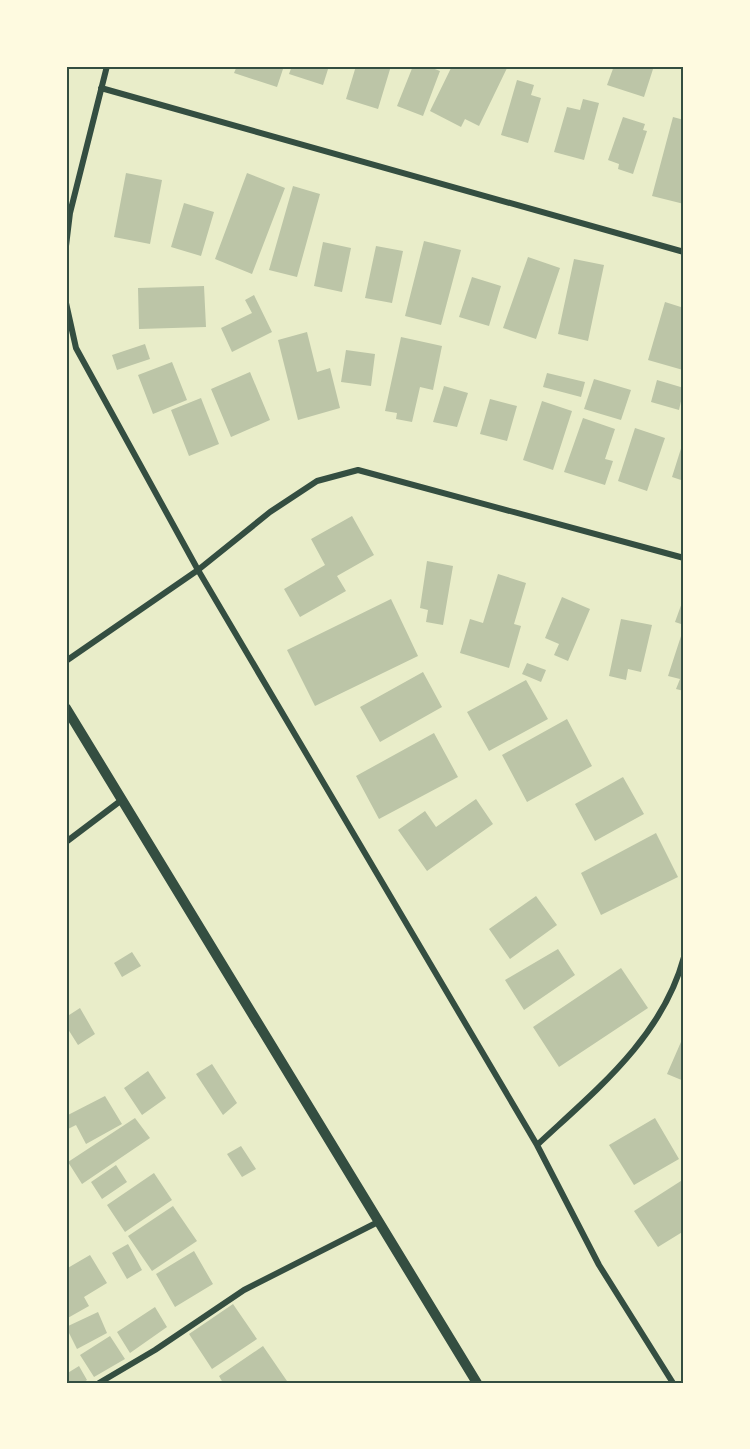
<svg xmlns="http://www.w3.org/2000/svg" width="750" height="1449" font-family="'Public Sans',sans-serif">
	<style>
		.building { fill: #bcc5a7 }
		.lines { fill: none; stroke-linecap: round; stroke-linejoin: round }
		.minor { stroke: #344e41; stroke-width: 6 }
		.tertiary { stroke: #344e41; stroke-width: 10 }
		.neatline { fill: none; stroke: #344e41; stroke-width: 2 }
	</style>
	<rect width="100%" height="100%" fill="#e9edc9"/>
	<!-- building -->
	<path class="building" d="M 237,66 L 284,66 L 277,87 L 234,73 Z
		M 292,66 L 329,66 L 323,85 L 289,74 Z
		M 356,66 L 391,66 L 378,109 L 346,99 Z
		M 413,66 L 427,66 L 440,71 L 423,116 L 397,106 Z
		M 452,66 L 508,66 L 479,126 L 465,119 L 461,127 L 430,111 Z
		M 614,66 L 654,66 L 644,97 L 607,85 Z
		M 517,80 L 534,85 L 531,95 L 541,98 L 528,143 L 501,135 Z
		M 583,99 L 599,103 L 584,160 L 554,152 L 567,107 L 580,110 Z
		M 623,117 L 645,124 L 643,130 L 647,131 L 633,174 L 618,169 L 619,164 L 608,160 Z
		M 673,117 L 684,120 L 684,204 L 652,196 Z
		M 126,173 L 162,180 L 150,244 L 114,237 Z
		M 247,173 L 285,188 L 252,274 L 215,259 Z
		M 293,186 L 320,194 L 297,277 L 269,270 Z
		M 184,203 L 214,212 L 201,256 L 171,247 Z
		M 424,241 L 461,250 L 441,325 L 405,316 Z
		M 323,242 L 351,248 L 342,292 L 314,286 Z
		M 376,246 L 403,251 L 392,303 L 365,298 Z
		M 528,257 L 560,268 L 536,339 L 503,328 Z
		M 574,259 L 604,265 L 588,341 L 558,334 Z
		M 472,277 L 501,286 L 489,326 L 459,317 Z
		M 204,286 L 206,327 L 139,329 L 138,288 Z
		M 254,295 L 272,332 L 232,352 L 221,328 L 252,313 L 245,300 Z
		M 665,302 L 684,308 L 683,370 L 648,360 Z
		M 307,332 L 317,372 L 330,368 L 340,408 L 298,420 L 278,340 Z
		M 401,337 L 442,346 L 433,390 L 420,387 L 412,422 L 396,419 L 397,413 L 385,411 Z
		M 145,344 L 150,359 L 117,370 L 112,355 Z
		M 346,350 L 375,354 L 371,386 L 341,382 Z
		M 172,362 L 187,400 L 153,414 L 138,375 Z
		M 250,372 L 270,420 L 231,437 L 211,389 Z
		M 547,373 L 585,382 L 581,397 L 543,387 Z
		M 594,379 L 631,390 L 621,420 L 584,409 Z
		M 657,380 L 684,388 L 679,410 L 651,402 Z
		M 444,386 L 468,393 L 457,427 L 433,422 Z
		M 201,398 L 219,444 L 189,456 L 171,410 Z
		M 490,399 L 517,406 L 507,441 L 480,434 Z
		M 542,401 L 572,411 L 553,470 L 523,460 Z
		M 583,418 L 615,429 L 605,459 L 613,461 L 605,485 L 564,472 Z
		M 635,428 L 665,438 L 647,491 L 618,481 Z
		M 684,439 L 684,481 L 672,477 Z
		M 352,516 L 374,555 L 337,576 L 346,591 L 300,617 L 284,589 L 325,565 L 311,539 Z
		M 427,561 L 453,566 L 443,625 L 426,622 L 428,610 L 420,608 Z
		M 498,574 L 526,583 L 514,624 L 521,626 L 509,668 L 460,653 L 470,619 L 483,623 Z
		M 562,597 L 590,609 L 568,661 L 554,655 L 559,644 L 545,638 Z
		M 684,597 L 684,625 L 675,622 Z
		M 391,599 L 418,656 L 315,706 L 287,650 Z
		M 621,619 L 652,625 L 641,672 L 628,669 L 626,680 L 609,676 Z
		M 682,633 L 684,634 L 684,691 L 676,689 L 680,679 L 668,676 Z
		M 527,663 L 546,670 L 541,682 L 522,674 Z
		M 423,672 L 442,707 L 380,742 L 360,707 Z
		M 526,680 L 548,719 L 489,751 L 467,712 Z
		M 567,719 L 592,766 L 527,802 L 502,755 Z
		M 434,733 L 458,777 L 379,819 L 356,776 Z
		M 623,777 L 644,814 L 595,841 L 575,804 Z
		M 476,799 L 493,824 L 427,871 L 398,830 L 425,811 L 436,827 Z
		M 656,833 L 678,877 L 601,915 L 581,873 Z
		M 536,896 L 557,925 L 510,959 L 489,929 Z
		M 558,949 L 575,975 L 524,1010 L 505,980 Z
		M 132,952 L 141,966 L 122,977 L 114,963 Z
		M 621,968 L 648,1008 L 559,1067 L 533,1027 Z
		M 80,1008 L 95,1034 L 78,1045 L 66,1026 L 66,1017 Z
		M 684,1035 L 684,1081 L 667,1074 Z
		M 212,1064 L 237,1103 L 223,1115 L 196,1074 Z
		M 148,1071 L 166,1098 L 142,1115 L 124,1088 Z
		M 105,1096 L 122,1124 L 86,1144 L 76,1125 L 68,1129 L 66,1116 Z
		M 135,1118 L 150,1138 L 82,1184 L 68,1162 Z
		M 655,1118 L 679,1159 L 634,1185 L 609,1145 Z
		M 241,1146 L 256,1169 L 242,1177 L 227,1154 Z
		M 116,1165 L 127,1182 L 102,1199 L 91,1182 Z
		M 154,1173 L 172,1200 L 125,1232 L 107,1205 Z
		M 684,1179 L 684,1231 L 658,1247 L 634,1211 Z
		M 173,1206 L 197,1241 L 152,1271 L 128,1236 Z
		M 128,1244 L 142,1270 L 127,1279 L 112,1253 Z
		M 194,1251 L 213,1284 L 175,1307 L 156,1274 Z
		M 90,1255 L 107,1283 L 84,1297 L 89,1306 L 66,1319 L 66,1269 Z
		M 233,1304 L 257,1339 L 212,1369 L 189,1334 Z
		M 155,1307 L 167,1327 L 130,1353 L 117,1332 Z
		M 98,1312 L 107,1333 L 77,1349 L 66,1327 Z
		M 110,1336 L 125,1359 L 94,1377 L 80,1355 Z
		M 263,1346 L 287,1381 L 223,1383 L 219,1376 Z
		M 79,1366 L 87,1380 L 83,1383 L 66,1383 L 66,1374 Z"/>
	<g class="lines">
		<!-- minor -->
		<path class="minor" d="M 101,88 L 684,252
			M 66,246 L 70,213 L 107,66
			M 66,303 L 76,348 L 198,570 L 537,1145 L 599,1265 L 673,1383
			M 66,661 L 198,570 L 270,512 L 317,481 L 358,470 L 684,558
			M 66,842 L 123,799
			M 537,1145 C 596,1090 662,1038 684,957
			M 99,1383 L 155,1350 L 244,1290 L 378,1222"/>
		<!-- tertiary -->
		<path class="tertiary" d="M 66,708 L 477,1383"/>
	</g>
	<!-- border -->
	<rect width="750" height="1449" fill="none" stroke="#fefae0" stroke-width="135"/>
	<rect x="68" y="68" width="614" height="1314" class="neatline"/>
</svg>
